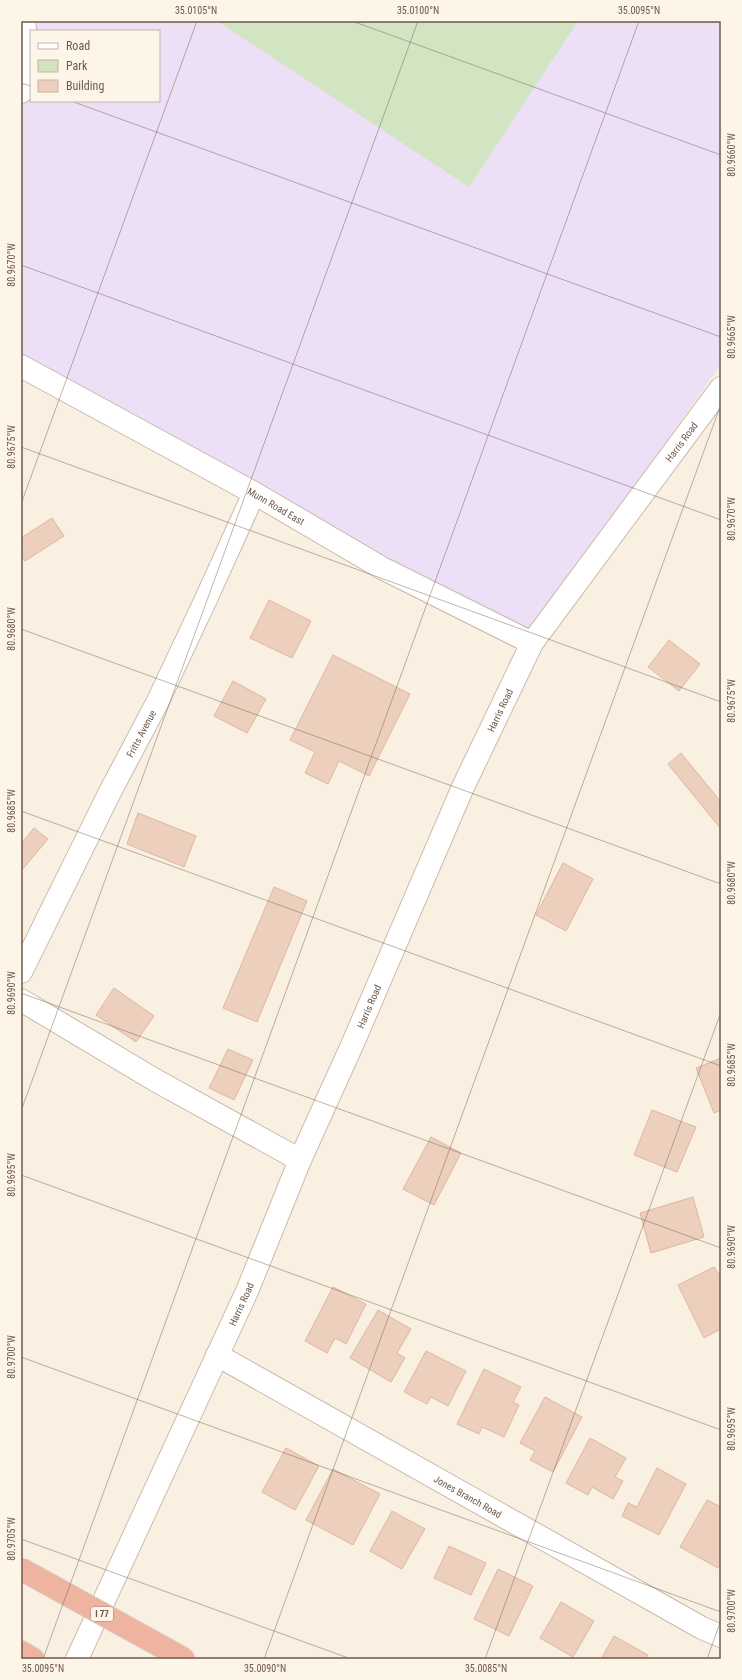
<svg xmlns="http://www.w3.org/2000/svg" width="742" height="1680" font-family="'Roboto Condensed',sans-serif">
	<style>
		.education { fill: #eddff5; fill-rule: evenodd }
		.green { fill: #d1e5c3 }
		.building { fill: #ecd0bd; stroke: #ddb79f }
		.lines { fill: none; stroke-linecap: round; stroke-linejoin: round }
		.street-casing { stroke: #c8b8ab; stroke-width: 24 }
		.secondary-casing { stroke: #cebaab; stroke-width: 24 }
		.highway-casing { stroke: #d6d0cd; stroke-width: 24 }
		.street { stroke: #fff; stroke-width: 22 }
		.secondary { stroke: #fff; stroke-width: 22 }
		.highway { stroke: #eeb49f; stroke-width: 22 }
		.highway-bridge-casing { stroke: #d6d0cd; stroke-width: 24; stroke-linecap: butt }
		.highway-bridge { stroke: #eeb49f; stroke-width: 22 }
		.ticks { fill: none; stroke: #6e584c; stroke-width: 1; stroke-opacity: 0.45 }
		.labels { text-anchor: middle; stroke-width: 4; stroke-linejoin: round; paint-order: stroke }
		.shield { fill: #fdf5e8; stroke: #99877b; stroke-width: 1 }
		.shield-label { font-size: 9px; font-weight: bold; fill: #6e584c }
		.street-label { font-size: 10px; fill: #6e584c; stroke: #fdf5e8 }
		.neatline { fill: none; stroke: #6e584c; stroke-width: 1.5 }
		.ticks-label { font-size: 10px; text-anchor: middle; fill: #6e584c }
	</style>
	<rect width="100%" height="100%" fill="#f9f0e2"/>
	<!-- education -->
	<path class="education" d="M 21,21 L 721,21 L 721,364 L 531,633 L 384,559 L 21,360 ZM 31,31 L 159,31 L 159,101 L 31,101 Z"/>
	<!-- green -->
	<path class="green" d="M 217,21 L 578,21 L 469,187 Z"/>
	<!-- building -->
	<path class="building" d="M 52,518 L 64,536 L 25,561 L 21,555 L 21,538 Z
		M 269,600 L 311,621 L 292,658 L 250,638 Z
		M 669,640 L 700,664 L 679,691 L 648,667 Z
		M 333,655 L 410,694 L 369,776 L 339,761 L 328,784 L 305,773 L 315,752 L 290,740 Z
		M 233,681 L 266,699 L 247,733 L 214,716 Z
		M 681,753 L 721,802 L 721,829 L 668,764 Z
		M 138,813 L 196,836 L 184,867 L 127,844 Z
		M 34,828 L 48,839 L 21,871 L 21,844 Z
		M 563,863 L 593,879 L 566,931 L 536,915 Z
		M 274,887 L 307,901 L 257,1022 L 223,1008 Z
		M 114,988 L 154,1016 L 136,1042 L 96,1015 Z
		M 228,1049 L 253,1060 L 234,1100 L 209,1088 Z
		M 721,1058 L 721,1110 L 714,1113 L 696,1068 Z
		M 652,1110 L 696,1127 L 677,1172 L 634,1155 Z
		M 431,1137 L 461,1153 L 434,1205 L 403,1189 Z
		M 693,1197 L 704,1237 L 651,1253 L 640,1213 Z
		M 714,1267 L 721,1277 L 721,1329 L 704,1338 L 678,1285 Z
		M 333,1287 L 366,1304 L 346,1344 L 335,1338 L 327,1353 L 305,1341 Z
		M 378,1310 L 411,1329 L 397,1353 L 405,1358 L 391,1382 L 350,1358 Z
		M 426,1351 L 466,1371 L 448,1406 L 431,1397 L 427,1404 L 404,1392 Z
		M 484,1369 L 521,1387 L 513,1402 L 519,1405 L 504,1437 L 482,1427 L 479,1434 L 457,1424 Z
		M 545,1397 L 582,1417 L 553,1472 L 530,1460 L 535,1451 L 520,1443 Z
		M 590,1438 L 626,1458 L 615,1477 L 623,1481 L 613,1499 L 592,1487 L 588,1495 L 566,1483 Z
		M 286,1448 L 319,1466 L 295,1510 L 262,1492 Z
		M 657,1468 L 686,1484 L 659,1535 L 622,1516 L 628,1503 L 637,1507 Z
		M 333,1469 L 380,1494 L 353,1545 L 306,1520 Z
		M 707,1500 L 721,1507 L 721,1562 L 718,1568 L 680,1547 Z
		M 392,1511 L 425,1529 L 402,1569 L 370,1551 Z
		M 449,1546 L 486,1563 L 471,1595 L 434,1578 Z
		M 498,1569 L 533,1586 L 509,1636 L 474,1619 Z
		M 561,1602 L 594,1621 L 573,1657 L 540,1638 Z
		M 614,1636 L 648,1655 L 645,1659 L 601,1659 Z"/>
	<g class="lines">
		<!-- street casing -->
		<g class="street-casing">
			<g id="street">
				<path d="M 21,92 L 25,30 L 24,21"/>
				<path id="s1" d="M 21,366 L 254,493 L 382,568 L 532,643"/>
				<path id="s2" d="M 21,972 L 110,792 L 158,701 L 206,599 L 254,493"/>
				<path d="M 21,1000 L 155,1080 L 300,1160"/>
				<path id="s3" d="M 217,1355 L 702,1628 L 721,1636"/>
			</g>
		</g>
		<!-- secondary casing -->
		<g class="secondary-casing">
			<g id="secondary">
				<path id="s4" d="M 77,1659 L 248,1289 L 300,1160 L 353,1043 L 463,787 L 532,643 L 721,388"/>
			</g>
		</g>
		<!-- highway casing -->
		<g class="highway-casing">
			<path id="highway" d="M 21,1652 L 33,1659"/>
		</g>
		<!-- street -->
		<use href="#street" class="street"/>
		<!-- secondary -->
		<use href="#secondary" class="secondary"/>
		<!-- highway -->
		<use href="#highway" class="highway"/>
		<!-- highway-bridge casing -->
		<g class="highway-bridge-casing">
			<path id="highway-bridge" d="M 21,1569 L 184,1659"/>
		</g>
		<!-- highway-bridge -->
		<use href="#highway-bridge" class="highway-bridge"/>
	</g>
	<!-- ticks -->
	<path class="ticks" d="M 352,21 L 721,155M 21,83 L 31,86M 71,101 L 721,337M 21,265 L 721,520M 21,447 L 721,702M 21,504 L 197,21M 21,629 L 721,884M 21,811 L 721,1066M 21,993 L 721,1248M 21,1111 L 418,21M 21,1175 L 721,1430M 21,1357 L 721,1612M 21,1539 L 351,1659M 43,1659 L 639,21M 264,1659 L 721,404M 485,1659 L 721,1012M 707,1659 L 721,1620"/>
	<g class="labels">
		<!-- shield labels -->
		<rect class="shield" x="91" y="1607" width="22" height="14" rx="3"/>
		<g class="shield-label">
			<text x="102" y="1617">I 77</text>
		</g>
		<!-- street labels -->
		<g class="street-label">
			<text dy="4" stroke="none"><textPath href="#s4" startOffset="1364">Harris Road</textPath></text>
			<text dy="4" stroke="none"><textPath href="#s1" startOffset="291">Munn Road East</textPath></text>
			<text dy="4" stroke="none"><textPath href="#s4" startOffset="1039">Harris Road</textPath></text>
			<text dy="4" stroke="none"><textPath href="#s2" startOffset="267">Fritts Avenue</textPath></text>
			<text dy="4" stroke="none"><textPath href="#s4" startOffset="715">Harris Road</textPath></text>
			<text dy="4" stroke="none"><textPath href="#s4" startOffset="391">Harris Road</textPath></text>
			<text dy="4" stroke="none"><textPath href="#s3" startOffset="288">Jones Branch Road</textPath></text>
		</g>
	</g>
	<!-- border -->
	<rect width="742" height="1680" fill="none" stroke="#fdf5e8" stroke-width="44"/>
	<!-- legend -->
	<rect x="30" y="30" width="130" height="72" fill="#fdf5e8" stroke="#c4b6aa"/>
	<rect x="38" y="43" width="20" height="6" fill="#ffffff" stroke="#c4b6aa"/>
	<text x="66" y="50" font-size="12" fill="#6e584c">Road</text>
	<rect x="38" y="60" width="20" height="12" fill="#d1e5c3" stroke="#c4b6aa"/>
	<text x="66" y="70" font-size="12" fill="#6e584c">Park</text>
	<rect x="38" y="80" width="20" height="12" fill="#ecd0bd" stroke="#c4b6aa"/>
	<text x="66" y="90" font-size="12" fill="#6e584c">Building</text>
	<rect x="22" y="22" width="698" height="1636" class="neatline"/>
	<g class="ticks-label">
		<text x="196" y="14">35.0105°N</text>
		<text x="418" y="14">35.0100°N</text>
		<text x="639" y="14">35.0095°N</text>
		<text transform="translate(731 155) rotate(-90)" y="4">80.9660°W</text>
		<text transform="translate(11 265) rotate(-90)" y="4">80.9670°W</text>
		<text transform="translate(731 337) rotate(-90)" y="4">80.9665°W</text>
		<text transform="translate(11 447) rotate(-90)" y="4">80.9675°W</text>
		<text transform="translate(731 519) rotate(-90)" y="4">80.9670°W</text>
		<text transform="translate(11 629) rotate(-90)" y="4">80.9680°W</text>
		<text transform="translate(731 701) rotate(-90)" y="4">80.9675°W</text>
		<text transform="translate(11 811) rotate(-90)" y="4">80.9685°W</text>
		<text transform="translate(731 883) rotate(-90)" y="4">80.9680°W</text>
		<text transform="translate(11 993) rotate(-90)" y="4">80.9690°W</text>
		<text transform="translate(731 1065) rotate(-90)" y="4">80.9685°W</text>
		<text transform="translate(11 1175) rotate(-90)" y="4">80.9695°W</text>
		<text transform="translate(731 1247) rotate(-90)" y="4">80.9690°W</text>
		<text transform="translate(11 1357) rotate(-90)" y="4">80.9700°W</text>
		<text transform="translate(731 1429) rotate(-90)" y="4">80.9695°W</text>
		<text transform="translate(11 1539) rotate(-90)" y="4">80.9705°W</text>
		<text transform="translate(731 1611) rotate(-90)" y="4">80.9700°W</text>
		<text x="43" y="1672">35.0095°N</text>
		<text x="265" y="1672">35.0090°N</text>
		<text x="486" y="1672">35.0085°N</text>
	</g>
</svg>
